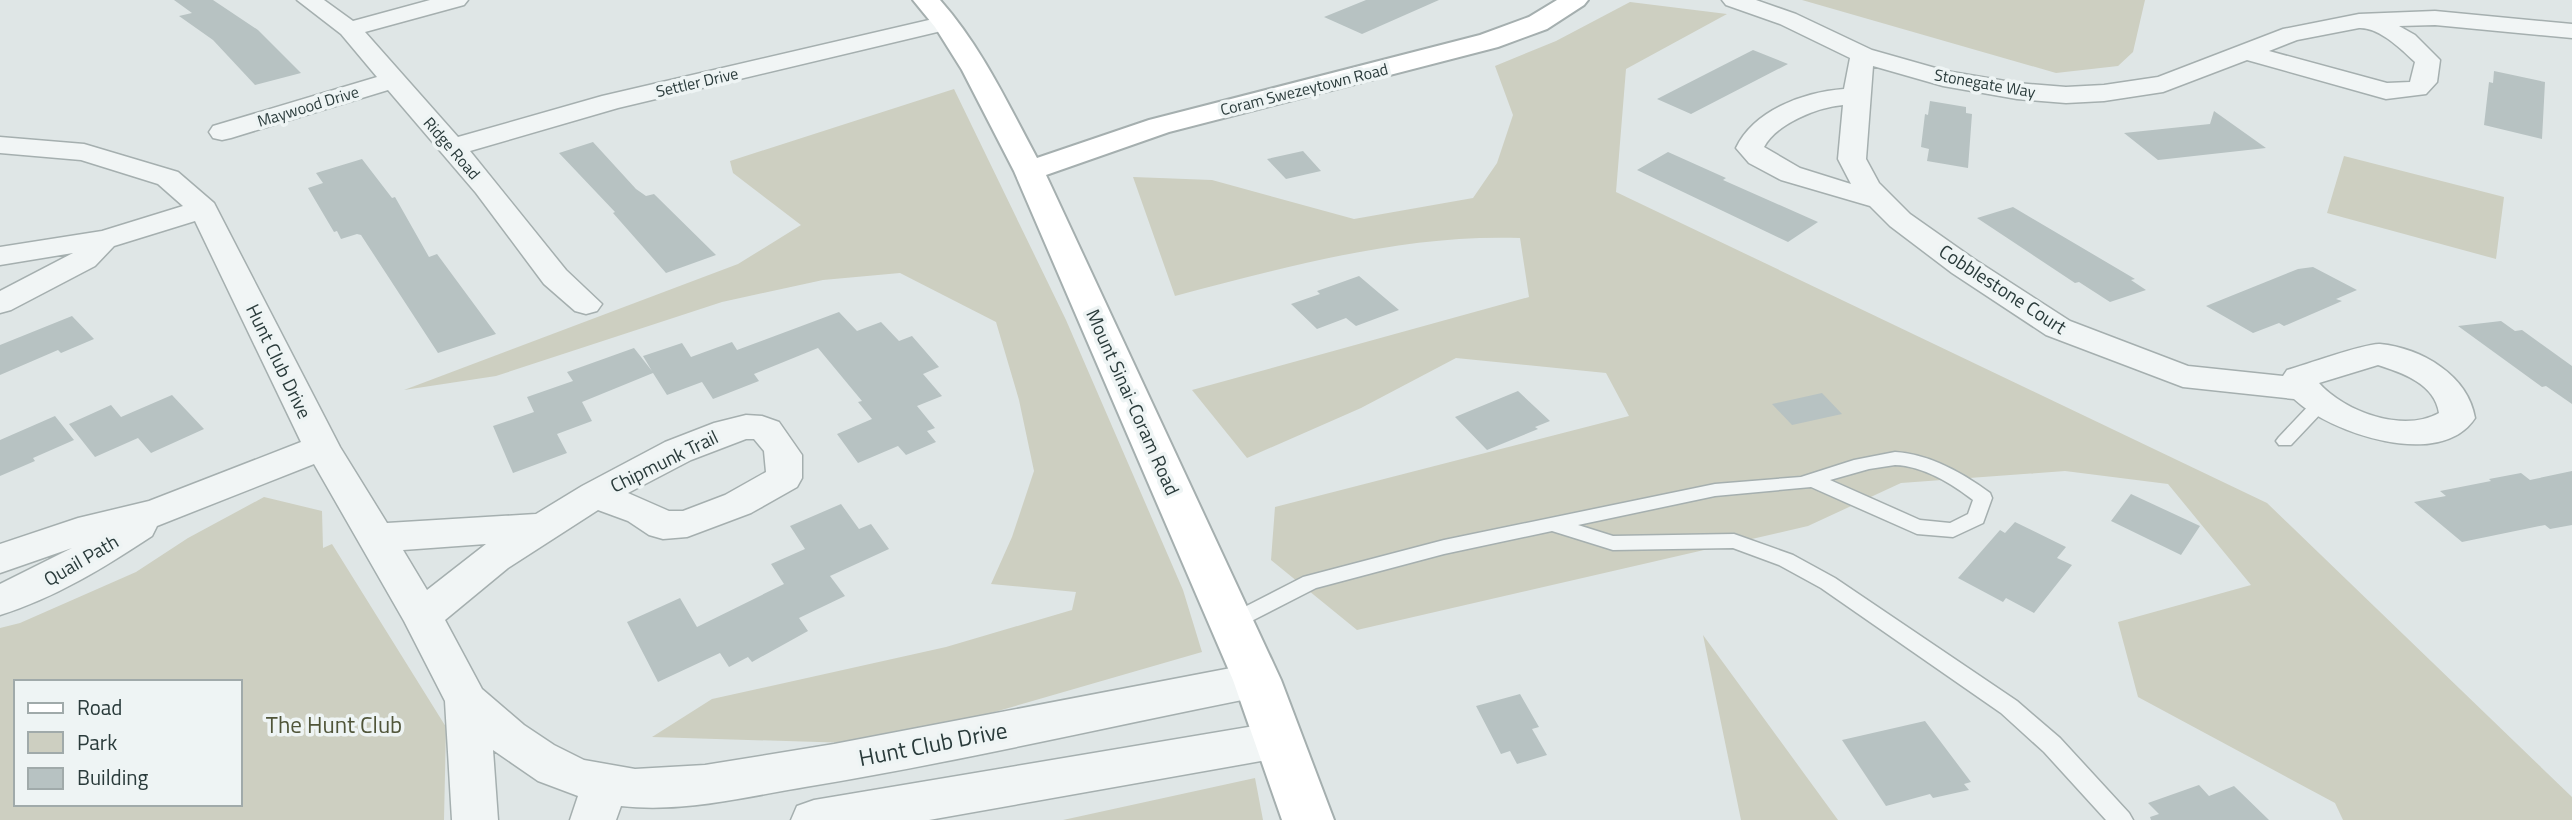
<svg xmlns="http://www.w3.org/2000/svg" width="2572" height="820" font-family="'Titillium Web',sans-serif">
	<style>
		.green { fill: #cdcfc1; fill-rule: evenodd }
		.building { fill: #b7c2c2 }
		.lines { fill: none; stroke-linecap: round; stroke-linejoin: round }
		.lane-casing { stroke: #a5afaf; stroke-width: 3 }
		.street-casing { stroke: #a5afaf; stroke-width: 3 }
		.secondary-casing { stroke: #a5afaf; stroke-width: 4 }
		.lane { fill: #f1f5f5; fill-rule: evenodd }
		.street { fill: #f1f5f5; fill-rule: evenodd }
		.secondary { fill: #fff; fill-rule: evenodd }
		.labels { text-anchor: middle; stroke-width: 7; stroke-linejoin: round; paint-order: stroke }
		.far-street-label { font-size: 16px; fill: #2a3b3b; stroke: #eef4f4 }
		.street-label { font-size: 19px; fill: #2a3b3b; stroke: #eef4f4 }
		.near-park-label { font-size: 23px; fill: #505539; stroke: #eef4f4 }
		.near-street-label { font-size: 23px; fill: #2a3b3b; stroke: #eef4f4 }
	</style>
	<rect width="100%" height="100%" fill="#dfe6e6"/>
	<!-- green -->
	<path class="green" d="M 1802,0 L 2145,0 L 2133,52 L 2118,66 L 2056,73 Z
		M 1630,2 L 1727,14 L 1626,69 L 1616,192 L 2267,503 L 2572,797 L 2572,820 L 2343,820 L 2335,803 L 2138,697 L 2118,622 L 2251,585 L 2168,484 L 2065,471 L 1901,483 L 1808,526 L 1357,630 L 1271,560 L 1275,507 L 1629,416 L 1606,373 L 1456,358 L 1361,408 L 1247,458 L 1192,390 L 1529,297 L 1520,238 C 1401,234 1288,267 1175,296 L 1133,177 L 1212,180 L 1354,219 L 1473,198 L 1497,163 L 1513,115 L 1495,66 L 1556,41 Z
		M 954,89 L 1066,320 L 1183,590 L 1202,652 L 884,744 L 652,737 L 712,699 L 946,647 L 1072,610 L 1076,592 L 991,584 L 1012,537 L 1034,471 L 1019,400 L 996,322 L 900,273 L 823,280 L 722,302 L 496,376 L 404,390 L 738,264 L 801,225 L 733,173 L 730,161 Z
		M 2344,156 L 2504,197 L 2496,259 L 2327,213 Z
		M 264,497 L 322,511 L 323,548 L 332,544 L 446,727 L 444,820 L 0,820 L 0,628 L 20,623 L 136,572 L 188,538 ZM 16,682 L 240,682 L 240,804 L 16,804 Z
		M 1703,635 L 1838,820 L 1741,820 Z
		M 1255,778 L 1263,820 L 1063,820 Z"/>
	<!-- building -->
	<path class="building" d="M 174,0 L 213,0 L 258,30 L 301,73 L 255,85 L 213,40 L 179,16 L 192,13 Z
		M 1366,0 L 1439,0 L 1362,34 L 1324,17 Z
		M 1753,50 L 1788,64 L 1691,114 L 1657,99 Z
		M 2494,71 L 2545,82 L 2542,139 L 2484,125 L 2489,82 L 2493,83 Z
		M 1930,101 L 1966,107 L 1966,113 L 1972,114 L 1968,168 L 1927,161 L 1929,149 L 1921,147 L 1925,114 L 1928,115 Z
		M 2214,111 L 2266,148 L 2158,160 L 2124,133 L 2210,124 Z
		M 593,142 L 636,189 L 646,196 L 654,194 L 716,255 L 666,273 L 613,213 L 615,212 L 559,153 Z
		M 1303,151 L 1321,171 L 1286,179 L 1267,159 Z
		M 1668,152 L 1726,178 L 1723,180 L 1818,222 L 1788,242 L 1637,170 Z
		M 362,159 L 392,198 L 395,197 L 429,257 L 437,254 L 496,334 L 438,353 L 361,235 L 357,234 L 341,239 L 337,231 L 334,232 L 308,188 L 323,183 L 316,173 Z
		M 2013,207 L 2135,279 L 2131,280 L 2146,290 L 2110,302 L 2079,282 L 2075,283 L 1977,218 Z
		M 2313,267 L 2357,290 L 2336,299 L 2342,301 L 2284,326 L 2279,323 L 2253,333 L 2206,306 L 2298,269 Z
		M 1359,276 L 1399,310 L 1356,326 L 1346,318 L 1317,329 L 1291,304 L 1320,294 L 1317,291 Z
		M 839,312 L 857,331 L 881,322 L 899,341 L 912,336 L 939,367 L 923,374 L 942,396 L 917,406 L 935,428 L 927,431 L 936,442 L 906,455 L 898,446 L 858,463 L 837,434 L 872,419 L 858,402 L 862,401 L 818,348 L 754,374 L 759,381 L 713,399 L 702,382 L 667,395 L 653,373 L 582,402 L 592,421 L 557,434 L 567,453 L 513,473 L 493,426 L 534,412 L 527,397 L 573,381 L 567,372 L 634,348 L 652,371 L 643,356 L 682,343 L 691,357 L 732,342 L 737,350 Z
		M 72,316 L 94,339 L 61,353 L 58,350 L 0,375 L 0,345 Z
		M 2501,321 L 2515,331 L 2522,330 L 2572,366 L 2572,404 L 2546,386 L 2542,387 L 2458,326 Z
		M 1518,391 L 1550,421 L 1535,427 L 1538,429 L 1487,450 L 1455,417 Z
		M 1822,393 L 1842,414 L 1792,425 L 1772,404 Z
		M 172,395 L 204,429 L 151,453 L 138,438 L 95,457 L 69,424 L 111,405 L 121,417 Z
		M 55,416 L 74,440 L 33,458 L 35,461 L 0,476 L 0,440 Z
		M 2572,471 L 2572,525 L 2550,529 L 2545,525 L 2462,542 L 2414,502 L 2446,496 L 2440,491 L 2491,481 L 2489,479 L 2521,473 L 2530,480 Z
		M 2131,494 L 2200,526 L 2181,555 L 2111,521 Z
		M 841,504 L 859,529 L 871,524 L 889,549 L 830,576 L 845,596 L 799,618 L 808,631 L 752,662 L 748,657 L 729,667 L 720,653 L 658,682 L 627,622 L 680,598 L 697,627 L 784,584 L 771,564 L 805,549 L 790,526 Z
		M 2015,522 L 2066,547 L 2057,558 L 2072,565 L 2034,613 L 2006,598 L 2003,602 L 1958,578 L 2000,530 L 2005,533 Z
		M 1520,694 L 1539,727 L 1532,729 L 1547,755 L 1517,764 L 1510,751 L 1501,754 L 1476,706 Z
		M 1925,721 L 1971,782 L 1964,784 L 1969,790 L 1933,798 L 1930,794 L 1886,806 L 1842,740 Z
		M 2199,785 L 2209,796 L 2234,786 L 2269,820 L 2151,820 L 2150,817 L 2159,814 L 2148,803 Z"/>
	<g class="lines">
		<!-- lane casing -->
		<g class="lane-casing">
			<path id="lane" d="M 2320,398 L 2326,400 L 2329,404 L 2326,408 L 2291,445 L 2279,445 L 2276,441 L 2279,437 L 2314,400 Z
				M 1895,452 C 1929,454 1963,473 1990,493 L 1992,498 L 1983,523 L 1953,537 L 1917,534 L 1811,487 L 1715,496 L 1578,525 L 1613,536 L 1734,534 L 1793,555 L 1835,578 L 2017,701 L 2060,738 L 2129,813 L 2133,820 L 2106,820 L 2044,752 L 2001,713 L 1821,588 L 1779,565 L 1733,548 L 1613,550 L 1552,531 L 1444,554 L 1316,588 L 1232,631 L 1225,629 L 1222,623 L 1225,617 L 1303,577 L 1444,540 L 1715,484 L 1801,477 L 1854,460 ZM 1895,465 C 1923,466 1951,483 1973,500 L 1968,514 L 1950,523 L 1920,520 L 1830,480 L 1869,469 Z"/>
		</g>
		<!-- street casing -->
		<g class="street-casing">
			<path id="street" d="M 297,0 L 324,0 L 353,21 L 430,0 L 468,0 L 464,5 L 365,32 L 458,137 L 602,96 L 946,16 L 954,18 L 958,23 L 954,28 L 618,108 L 470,151 L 566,270 L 602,304 L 597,311 L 586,314 L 575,311 L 544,284 L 476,193 L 388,90 L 231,138 L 222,140 L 213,138 L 209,132 L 213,126 L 377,77 L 341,34 Z
				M 1722,0 L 1756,0 L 1796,14 L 1872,50 L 1946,71 L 2017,83 L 2066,87 L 2104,85 L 2158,77 L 2283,29 L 2359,14 L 2435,11 L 2572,24 L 2572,38 L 2435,25 L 2399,26 L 2415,35 L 2440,60 L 2437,82 L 2426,94 L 2386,99 L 2247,60 L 2163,92 L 2104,101 L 2066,103 L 2017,99 L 1943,86 L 1873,66 L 1866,159 L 1879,183 L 1910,214 L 1974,259 L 2070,321 L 2188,366 L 2283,376 L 2287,370 C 2305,365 2365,343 2380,344 C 2421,348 2468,375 2475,418 C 2441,471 2330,433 2294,399 L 2183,387 L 2046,335 L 1952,273 L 1890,226 L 1870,206 L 1781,180 L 1749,163 L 1736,148 C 1754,110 1804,92 1844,89 L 1850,58 L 1780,24 L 1726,5 ZM 2359,28 C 2379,27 2401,49 2415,62 L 2410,82 L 2387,83 L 2269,51 L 2297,40 ZM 1843,105 L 1838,159 L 1851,184 L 1800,168 L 1764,147 C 1776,124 1818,107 1843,105 ZM 2378,365 C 2403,373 2435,384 2439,413 C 2403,433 2345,412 2319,383 Z
				M 0,137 L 84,144 L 178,172 L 214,203 L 340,447 L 387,523 L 536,514 L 582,486 L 665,442 L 714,423 L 746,415 L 762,416 L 779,422 L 802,455 L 802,478 L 797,487 L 751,513 L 687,537 L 663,539 L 649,535 L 628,521 L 598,510 L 508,568 L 445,620 L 482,689 L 524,725 L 554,745 L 584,760 L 635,769 L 705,765 L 834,744 L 1257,663 L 1272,668 L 1278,680 L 1272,692 L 1257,697 C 1106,727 957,762 805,787 C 745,797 683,813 621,806 L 616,820 L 570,820 L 578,796 L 538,781 L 493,750 L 498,820 L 452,820 L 445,701 L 404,621 L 314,464 L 157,526 L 152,536 C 105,567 55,598 0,615 L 0,584 L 72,548 L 0,573 L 0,544 L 78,518 L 149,501 L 301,442 L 195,221 L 114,246 L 95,266 L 11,310 L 0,313 L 0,291 L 73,253 L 0,265 L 0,247 L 102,231 L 183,206 L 158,184 L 81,160 L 0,153 ZM 746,439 L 754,439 L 764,451 L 766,472 L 725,495 L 683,511 L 669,511 L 628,493 L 691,460 ZM 486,544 L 427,590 L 403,550 Z
				M 1278,722 L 1294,727 L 1300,740 L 1294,753 L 1278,758 L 929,820 L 791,820 L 797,806 L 814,800 Z"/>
		</g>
		<!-- secondary casing -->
		<g class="secondary-casing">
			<path id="secondary" d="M 913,0 L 940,0 C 981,46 1008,104 1037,158 L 1149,120 L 1480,35 L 1529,17 L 1557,0 L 1588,0 L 1584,5 L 1547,29 L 1498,47 L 1169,132 L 1046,175 L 1281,680 L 1334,820 L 1282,820 L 1233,680 L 1014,171 L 962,70 L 935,27 Z"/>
		</g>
		<!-- lane -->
		<use href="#lane" class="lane"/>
		<!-- street -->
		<use href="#street" class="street"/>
		<!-- secondary -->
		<use href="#secondary" class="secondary"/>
	</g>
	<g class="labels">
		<!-- far-street labels -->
		<g class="far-street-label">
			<text transform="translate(697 82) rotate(-13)" y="6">Settler Drive</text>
			<text transform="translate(1985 83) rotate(10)" y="6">Stonegate Way</text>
			<text transform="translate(1304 89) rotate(-14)" y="6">Coram Swezeytown Road</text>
			<text transform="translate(308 106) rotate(-17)" y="6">Maywood Drive</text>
			<text transform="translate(452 148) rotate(49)" y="6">Ridge Road</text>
		</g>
		<!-- street labels -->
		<g class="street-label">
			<text transform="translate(2003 289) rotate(33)" y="7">Cobblestone Court</text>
			<text transform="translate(279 361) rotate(64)" y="7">Hunt Club Drive</text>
			<text transform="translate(1133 402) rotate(66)" y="7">Mount Sinai-Coram Road</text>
			<text transform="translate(664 461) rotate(-26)" y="7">Chipmunk Trail</text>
			<text transform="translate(81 560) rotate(-30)" y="7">Quail Path</text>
		</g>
		<!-- near-park labels -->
		<g class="near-park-label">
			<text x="334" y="733">The Hunt Club</text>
		</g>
		<!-- near-street labels -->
		<g class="near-street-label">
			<text transform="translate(933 744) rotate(-11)" y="8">Hunt Club Drive</text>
		</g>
	</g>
	<!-- legend -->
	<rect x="14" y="680" width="228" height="126" fill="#eef4f4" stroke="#a0aaaa" stroke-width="2"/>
	<rect x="28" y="703" width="35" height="10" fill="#ffffff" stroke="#a0aaaa" stroke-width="2"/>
	<text x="77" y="715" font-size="21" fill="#2a3b3b">Road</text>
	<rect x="28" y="732" width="35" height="21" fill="#cdcfc1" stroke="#a0aaaa" stroke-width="2"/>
	<text x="77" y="750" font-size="21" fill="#2a3b3b">Park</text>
	<rect x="28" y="768" width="35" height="21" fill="#b7c2c2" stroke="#a0aaaa" stroke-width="2"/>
	<text x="77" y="785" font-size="21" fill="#2a3b3b">Building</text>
</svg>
